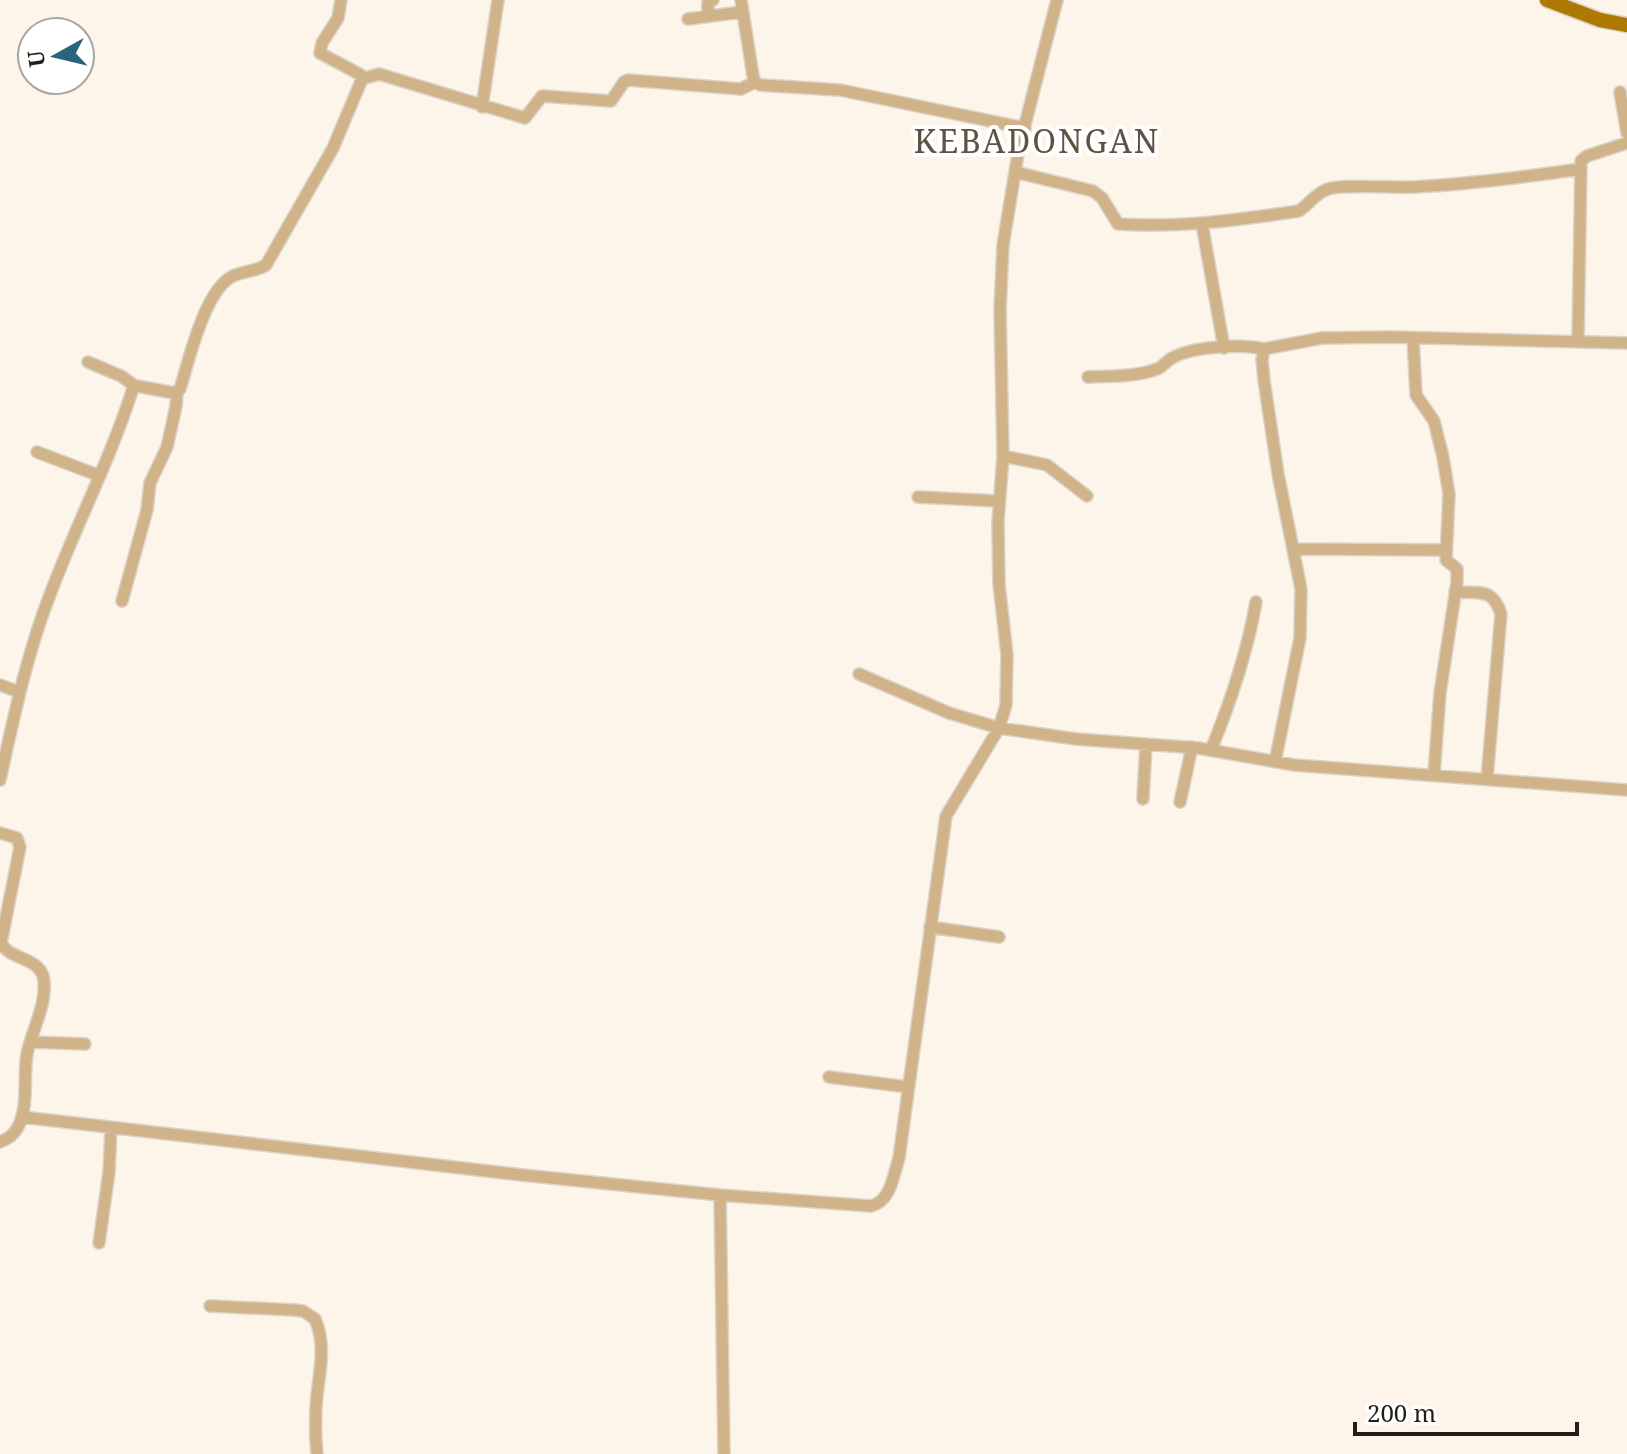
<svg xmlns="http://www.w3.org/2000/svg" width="1627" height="1454" font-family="'Noto Serif',serif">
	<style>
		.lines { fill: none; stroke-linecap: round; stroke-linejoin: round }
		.minor-casing { stroke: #dad3c7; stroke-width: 14 }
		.major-casing { stroke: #dad3c7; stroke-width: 17 }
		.minor { stroke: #d0b388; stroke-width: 11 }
		.major { stroke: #ae7903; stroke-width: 14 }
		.labels { text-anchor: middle; stroke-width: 8; stroke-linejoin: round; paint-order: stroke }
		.quarter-label { font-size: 32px; letter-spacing: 2px; fill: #5e5342; stroke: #fff }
	</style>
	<rect width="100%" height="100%" fill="#fdf5e9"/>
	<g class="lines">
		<!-- minor casing -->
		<g class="minor-casing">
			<path id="minor" d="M 341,0 L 338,18 L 322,43 L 320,53 L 361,75 L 362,79
				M 741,0 L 753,76 L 755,82 L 760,85 L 840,90 L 1025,128
				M 708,16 L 708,3 L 713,0
				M 688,19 L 742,12
				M 1620,92 L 1627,133
				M 482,107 L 498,0
				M 1015,172 L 1093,191 L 1102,198 L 1118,224 C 1179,228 1238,220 1299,211 C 1308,205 1317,192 1328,189 C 1342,184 1394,188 1414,187 C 1470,184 1525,177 1580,169
				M 1202,224 L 1224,348
				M 1413,338 L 1416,395 L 1434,421 L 1443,457 L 1449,494 L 1446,560 L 1457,569 L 1457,582 L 1440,693 L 1434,774
				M 1578,342 L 1581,161 L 1587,156 L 1627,143
				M 88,362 L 121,376 L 135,386
				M 1088,377 C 1110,376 1136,377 1157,369 C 1163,367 1166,361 1172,358 C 1193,346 1241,344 1264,349
				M 37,452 L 100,476
				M 1003,456 L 1047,465 L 1087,496
				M 918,497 L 998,501
				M 1293,549 L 1444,550
				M 1455,592 C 1480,593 1493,588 1501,614 L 1487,779
				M 122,601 L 147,510 L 150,483 L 167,447 L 176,406 L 177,392
				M 859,674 L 949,713 L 999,728 L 1076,739 L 1198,748 L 1294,765 L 1627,790
				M 0,685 L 19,692
				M 1211,750 C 1231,701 1247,654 1256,602
				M 1275,762 L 1300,638 L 1301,589 L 1278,474 L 1264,380 L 1262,360 L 1264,349 L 1322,338 L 1391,337 L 1627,343
				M 0,780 C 14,716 27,653 51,592 C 77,523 111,458 133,388 L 137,386 L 174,393 L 180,389 C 189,360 204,293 231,277 C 241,271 255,272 266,265 L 333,148 L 362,79 L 379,74 L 525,118 L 542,96 L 611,101 L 624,82 L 628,80 L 741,89 L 755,82
				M 1143,799 L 1146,744
				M 1180,802 L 1192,747
				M 0,833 L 17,838 L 20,847 L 1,943 C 10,960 37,957 43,976 C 49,1000 32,1030 27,1054 C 23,1077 29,1106 18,1127 C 14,1135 8,1139 0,1142
				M 930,927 L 999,937
				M 30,1042 L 85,1044
				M 829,1077 L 908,1087
				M 22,1117 L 522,1175 L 720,1195 L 871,1206 C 891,1201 893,1176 899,1158 L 946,816 L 999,728 L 1006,705 L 1007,655 L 999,584 L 998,521 L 1003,456 L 1000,310 L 1003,245 L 1019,148 L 1057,0
				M 720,1195 L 724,1454
				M 99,1243 L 109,1172 L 111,1128
				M 210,1306 L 294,1310 L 303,1311 L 315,1319 C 326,1343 320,1370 317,1395 C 315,1415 315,1434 317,1454"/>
		</g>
		<!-- major casing -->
		<g class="major-casing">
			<path id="major" d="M 1547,0 L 1600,20 L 1627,25"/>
		</g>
		<!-- minor -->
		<use href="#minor" class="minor"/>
		<!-- major -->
		<use href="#major" class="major"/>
	</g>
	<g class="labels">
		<!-- quarter labels -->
		<g class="quarter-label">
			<text x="1037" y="153">KEBADONGAN</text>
		</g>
	</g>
	<!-- north arrow -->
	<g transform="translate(56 56) rotate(262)"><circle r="38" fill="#ffffff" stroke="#a7a5a2" stroke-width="2"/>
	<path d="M0-6L14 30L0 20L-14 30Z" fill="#29647c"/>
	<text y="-12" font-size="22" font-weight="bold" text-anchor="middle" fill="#231e17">U</text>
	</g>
	<!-- scale -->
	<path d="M1355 1422v12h222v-12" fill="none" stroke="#231e17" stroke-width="4"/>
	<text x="1367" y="1422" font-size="24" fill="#231e17" stroke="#ffffff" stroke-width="6" paint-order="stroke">200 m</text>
</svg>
